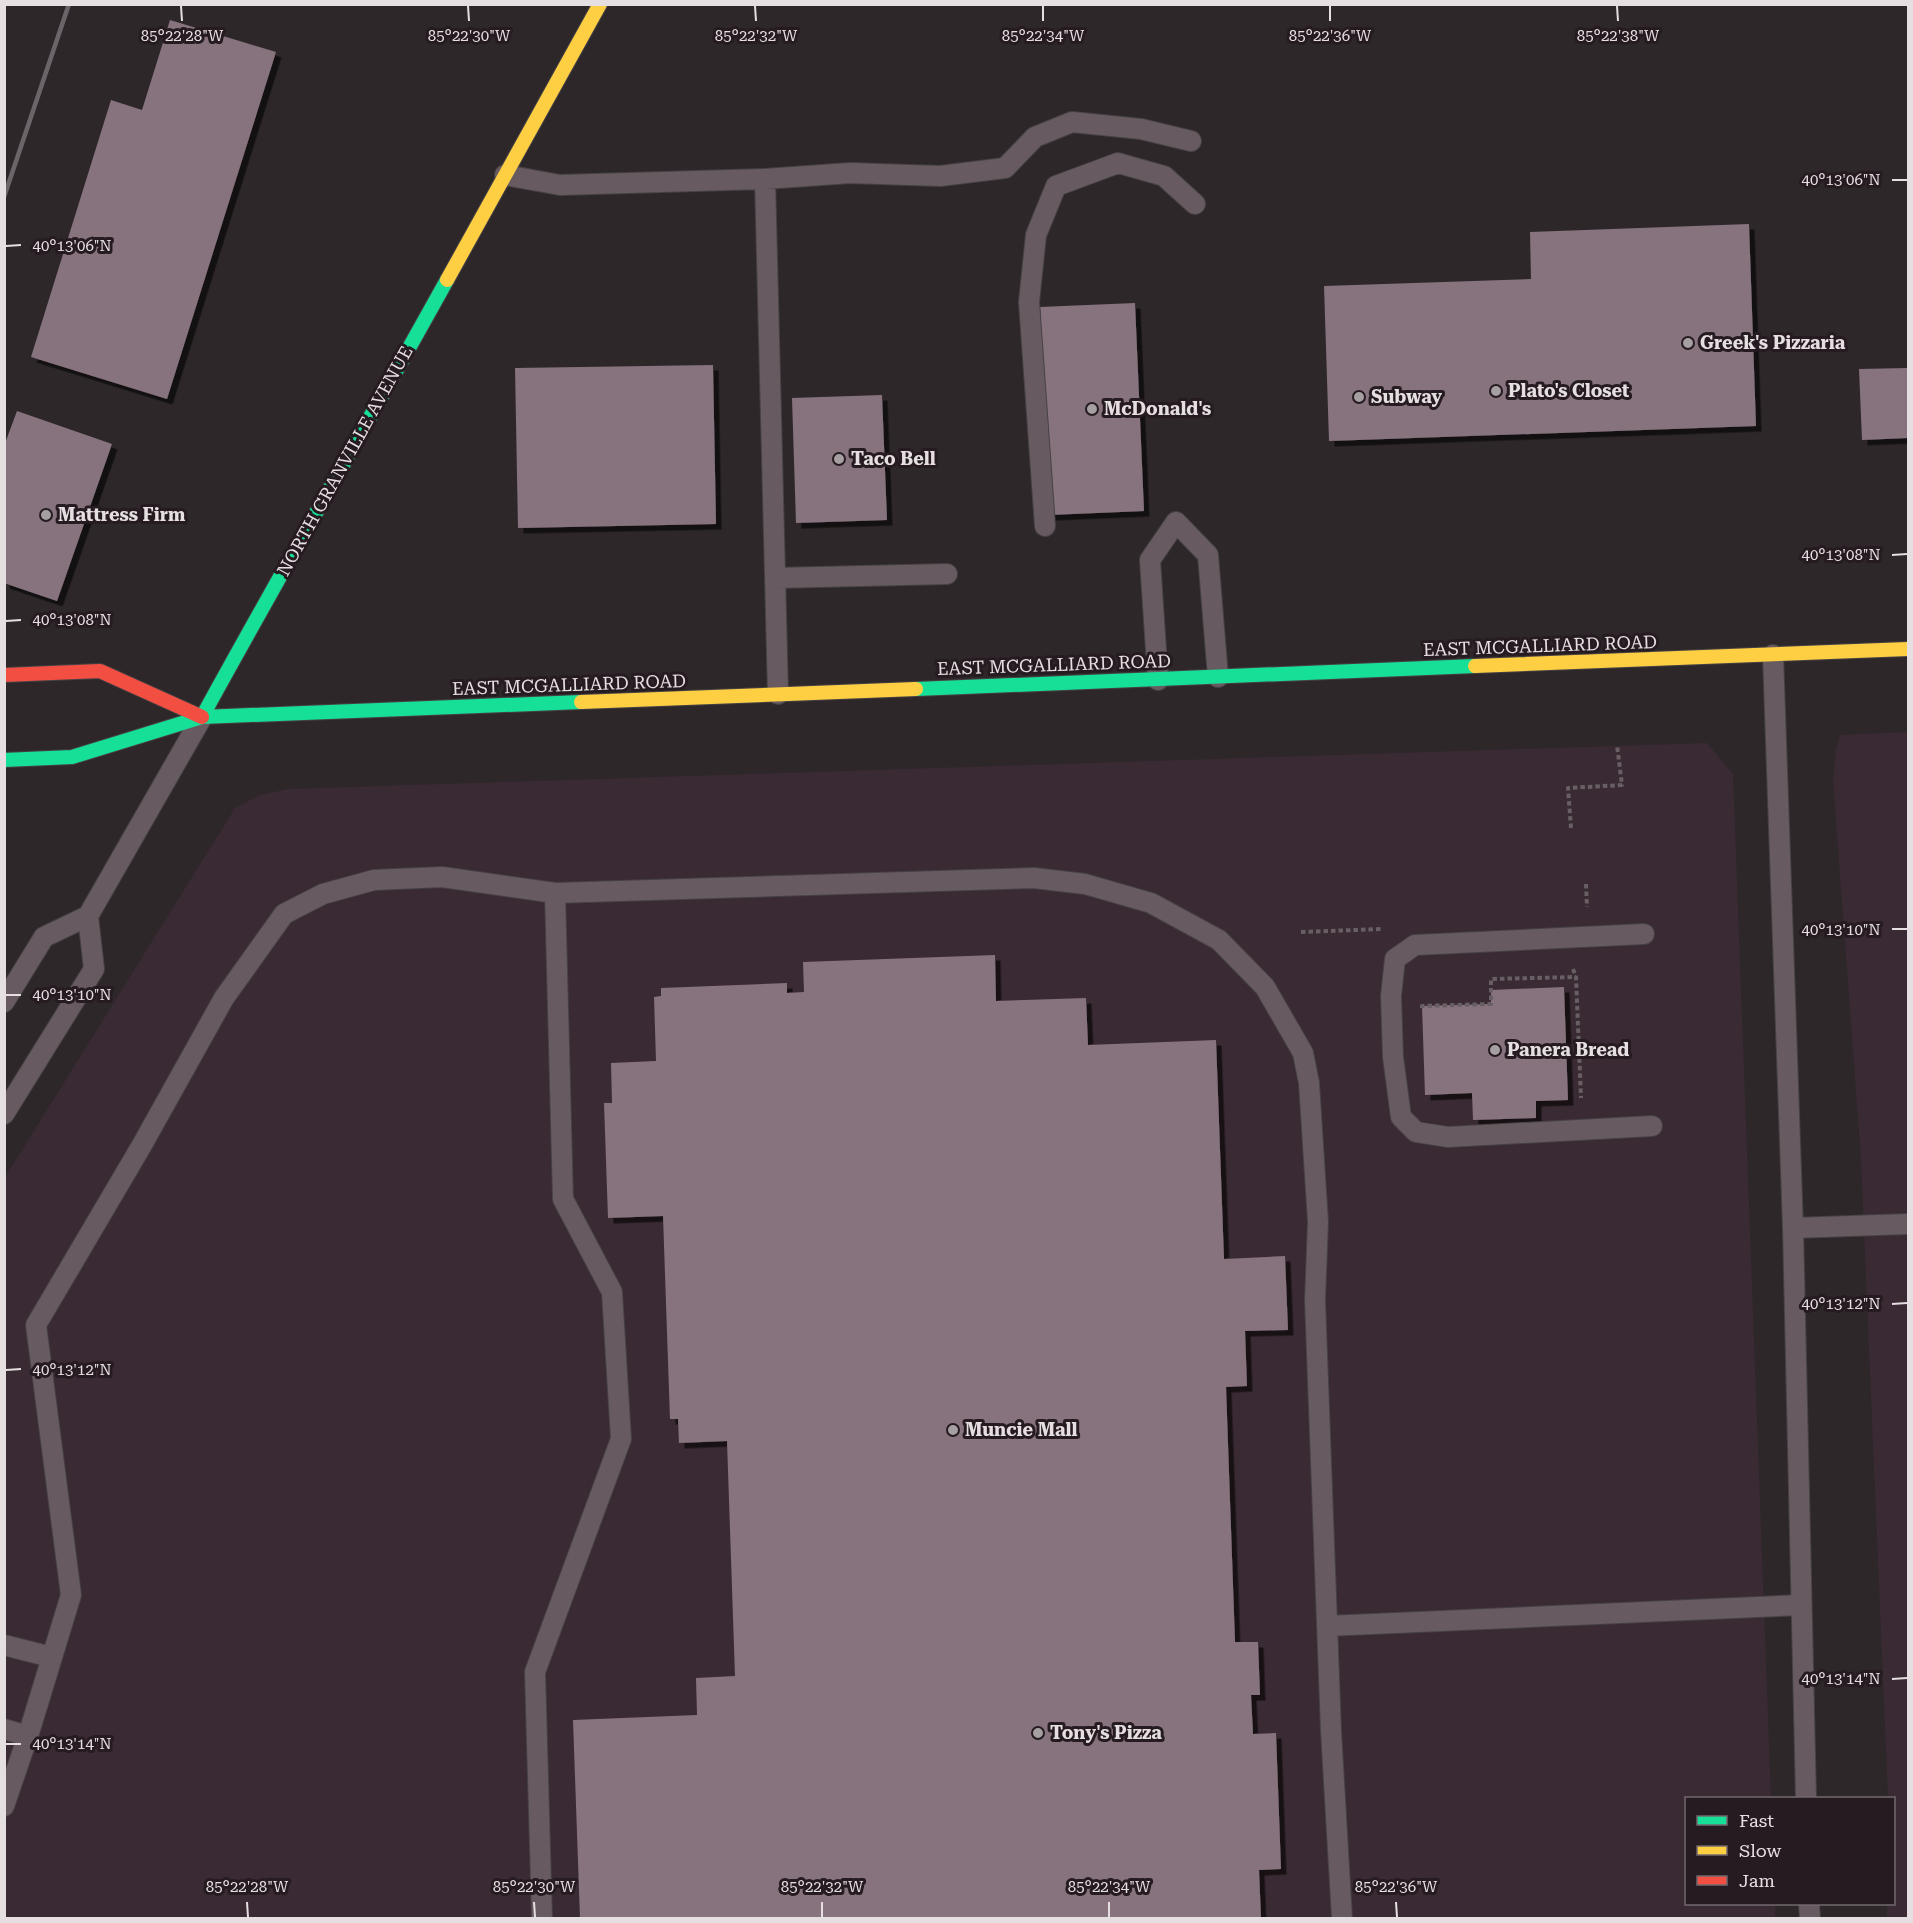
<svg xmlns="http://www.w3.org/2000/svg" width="1913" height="1923" font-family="'Roboto Serif',serif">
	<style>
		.built { fill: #3a2a33 }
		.building { fill: #87737e; filter: url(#shadow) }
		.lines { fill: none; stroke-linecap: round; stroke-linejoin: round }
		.lane-casing { stroke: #464244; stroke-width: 22 }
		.fast-casing { stroke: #464244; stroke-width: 16 }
		.slow-casing { stroke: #464244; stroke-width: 16 }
		.jam-casing { stroke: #464244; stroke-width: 16 }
		.path { stroke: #685f64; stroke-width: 4; stroke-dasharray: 4.5 3; stroke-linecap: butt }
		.lane { stroke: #675b61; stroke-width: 20 }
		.fast { stroke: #16e098; stroke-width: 14 }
		.slow { stroke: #ffcf43; stroke-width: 14 }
		.jam { stroke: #f24e42; stroke-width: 14 }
		.rail { stroke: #6d6469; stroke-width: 4.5 }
		.ticks { fill: none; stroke: #e6dfe2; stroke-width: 2 }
		.poi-dot { fill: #a59fa2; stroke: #251b20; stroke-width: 2 }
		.labels { text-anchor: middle; stroke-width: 6; stroke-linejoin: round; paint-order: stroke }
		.poi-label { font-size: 18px; font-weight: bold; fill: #e6dfe2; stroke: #251b20; text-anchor: start }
		.street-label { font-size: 18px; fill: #e6dfe2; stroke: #251b20 }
		.ticks-label { font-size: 15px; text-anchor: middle; fill: #e6dfe2; stroke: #251b20; stroke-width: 6; stroke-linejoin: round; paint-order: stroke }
	</style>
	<defs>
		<filter id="shadow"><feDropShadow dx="5.5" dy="5.5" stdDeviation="0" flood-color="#0009"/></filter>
	</defs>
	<rect width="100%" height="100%" fill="#2d272a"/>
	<!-- built -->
	<path class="built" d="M 1908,732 L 1908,1918 L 1887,1918 L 1887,1904 L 1894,1904 L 1894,1798 L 1888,1798 L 1861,1159 L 1833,780 L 1836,751 L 1840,735 Z
		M 1707,743 L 1733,774 L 1771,1798 L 1686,1798 L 1686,1904 L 1775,1904 L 1775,1918 L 5,1918 L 4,1179 L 235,808 L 260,795 L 289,789 Z"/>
	<!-- building -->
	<path class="building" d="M 170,20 L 276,52 L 167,399 L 31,357 L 111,100 L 142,110 Z
		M 1749,224 L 1756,426 L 1329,441 L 1324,286 L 1531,279 L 1530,232 Z
		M 1135,303 L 1144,511 L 1049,515 L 1040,307 Z
		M 713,365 L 716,524 L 518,528 L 515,368 Z
		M 1908,368 L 1908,438 L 1862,440 L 1859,369 Z
		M 882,395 L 887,520 L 796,523 L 792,398 Z
		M 17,411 L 112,444 L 57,601 L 4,583 L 4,446 Z
		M 995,955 L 996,1001 L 1086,998 L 1088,1045 L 1216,1040 L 1224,1259 L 1285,1256 L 1288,1330 L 1245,1331 L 1247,1386 L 1226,1387 L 1235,1642 L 1258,1642 L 1260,1695 L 1251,1695 L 1253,1734 L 1276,1733 L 1281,1869 L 1259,1870 L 1261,1918 L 580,1918 L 573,1720 L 697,1715 L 696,1678 L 735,1676 L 727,1441 L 679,1443 L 678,1419 L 670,1419 L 663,1216 L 608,1218 L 604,1103 L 612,1103 L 611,1063 L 656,1061 L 654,997 L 661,996 L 661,988 L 787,983 L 787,993 L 804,992 L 803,962 Z
		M 1564,987 L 1568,1100 L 1536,1101 L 1536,1118 L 1473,1120 L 1472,1093 L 1425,1095 L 1422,1006 L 1491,1004 L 1491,990 Z"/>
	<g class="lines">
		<!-- lane casing -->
		<g class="lane-casing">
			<path id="lane" d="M 505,175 L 560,185 L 765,179 L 850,173 L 940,176 L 1005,168 L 1035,137 L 1072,122 L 1141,129 L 1191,141
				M 765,179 L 778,694
				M 1045,526 L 1029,302 L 1036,235 L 1056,186 L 1118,163 L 1164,176 L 1195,204
				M 775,578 L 947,574
				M 1773,655 L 1793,1228 L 1806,1798
				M 1158,680 L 1150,560 L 1176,522 L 1208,555 L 1218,677
				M 1644,934 L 1415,945 L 1395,959 L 1391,996 L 1393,1057 L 1401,1117 L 1416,1132 L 1448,1137 L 1652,1126
				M 4,1002 L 44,937 L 88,916 L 202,717
				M 4,1114 L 94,969 L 88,916
				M 1793,1228 L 1908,1224
				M 1327,1626 L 1801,1605
				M 4,1645 L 51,1657
				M 4,1729 L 28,1736
				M 4,1806 L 28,1736 L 71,1595 L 36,1325 L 142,1145 L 224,998 L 284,914 L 323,894 L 374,880 L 442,877 L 555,893 L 1034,878 L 1085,884 L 1151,903 L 1219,940 L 1265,987 L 1303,1053 L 1309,1083 L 1318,1222 L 1315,1300 L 1331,1731 L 1342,1918
				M 1809,1904 L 1810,1918
				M 542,1918 L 535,1672 L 621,1439 L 612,1292 L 563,1199 L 555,893"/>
		</g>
		<!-- fast casing -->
		<g class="fast-casing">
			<path id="fast" d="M 916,689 L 1475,666
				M 202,717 C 282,571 366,426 447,280
				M 4,760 L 72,757 L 202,717 L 581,702"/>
		</g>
		<!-- slow casing -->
		<g class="slow-casing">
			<path id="slow" d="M 447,280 L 600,4
				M 1475,666 L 1908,649
				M 581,702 L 916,689"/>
		</g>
		<!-- jam casing -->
		<g class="jam-casing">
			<path id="jam" d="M 4,675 L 100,671 L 202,717"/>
		</g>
		<!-- path -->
		<path class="path" d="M 1571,828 L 1568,788 L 1622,785 L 1617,745
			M 1586,884 L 1587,907
			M 1301,932 L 1382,929
			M 1573,969 L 1576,977 L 1581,1098
			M 1422,1008 L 1422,1006 L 1491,1004 L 1491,979 L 1576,977"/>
		<!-- lane -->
		<use href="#lane" class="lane"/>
		<!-- fast -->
		<use href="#fast" class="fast"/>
		<!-- slow -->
		<use href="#slow" class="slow"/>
		<!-- jam -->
		<use href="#jam" class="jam"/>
		<!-- rail -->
		<path class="rail" d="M 4,197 L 69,4"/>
	</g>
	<!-- ticks -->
	<path class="ticks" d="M 181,6 L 182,21M 468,6 L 469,21M 755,6 L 756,21M 1043,6 L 1043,21M 1330,6 L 1330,21M 1617,6 L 1618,21M 1892,180 L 1907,180M 6,246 L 21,245M 1892,555 L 1907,554M 6,621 L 21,620M 1892,929 L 1907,929M 6,995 L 21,995M 1892,1304 L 1907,1303M 6,1370 L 21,1369M 1892,1679 L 1907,1678M 6,1744 L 21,1744M 247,1902 L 248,1917M 534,1902 L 535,1917M 822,1902 L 822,1917M 1109,1902 L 1109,1917M 1396,1902 L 1397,1917"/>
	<!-- markers -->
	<g class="poi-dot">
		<circle cx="1688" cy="343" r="6"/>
		<circle cx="1496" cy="391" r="6"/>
		<circle cx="1359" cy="397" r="6"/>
		<circle cx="1092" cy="409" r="6"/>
		<circle cx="839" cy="459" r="6"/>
		<circle cx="46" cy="515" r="6"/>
		<circle cx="1495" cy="1050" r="6"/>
		<circle cx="953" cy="1430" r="6"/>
		<circle cx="1038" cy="1733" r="6"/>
	</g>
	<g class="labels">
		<!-- poi labels -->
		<g class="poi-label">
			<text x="1700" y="349">Greek's Pizzaria</text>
			<text x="1508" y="397">Plato's Closet</text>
			<text x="1371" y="403">Subway</text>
			<text x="1104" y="415">McDonald's</text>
			<text x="851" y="465">Taco Bell</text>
			<text x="58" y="521">Mattress Firm</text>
			<text x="1507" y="1056">Panera Bread</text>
			<text x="965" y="1436">Muncie Mall</text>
			<text x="1050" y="1739">Tony's Pizza</text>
		</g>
		<!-- street labels -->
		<g class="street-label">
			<text transform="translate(345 461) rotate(-61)" y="6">NORTH GRANVILLE AVENUE</text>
			<text transform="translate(1540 646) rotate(-2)" y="6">EAST MCGALLIARD ROAD</text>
			<text transform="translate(1054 665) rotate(-2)" y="6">EAST MCGALLIARD ROAD</text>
			<text transform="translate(569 685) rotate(-2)" y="6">EAST MCGALLIARD ROAD</text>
		</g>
	</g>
	<g class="ticks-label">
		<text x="182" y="41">85°22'28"W</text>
		<text x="469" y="41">85°22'30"W</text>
		<text x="756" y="41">85°22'32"W</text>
		<text x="1043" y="41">85°22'34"W</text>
		<text x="1330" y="41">85°22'36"W</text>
		<text x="1618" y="41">85°22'38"W</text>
		<text x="1841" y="185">40°13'06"N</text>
		<text x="72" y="251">40°13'06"N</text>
		<text x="1841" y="560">40°13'08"N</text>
		<text x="72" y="625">40°13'08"N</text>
		<text x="1841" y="935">40°13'10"N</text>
		<text x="72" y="1000">40°13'10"N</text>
		<text x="1841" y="1309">40°13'12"N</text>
		<text x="72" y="1375">40°13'12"N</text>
		<text x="1841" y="1684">40°13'14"N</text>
		<text x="72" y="1749">40°13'14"N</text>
		<text x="247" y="1892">85°22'28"W</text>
		<text x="534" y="1892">85°22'30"W</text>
		<text x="822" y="1892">85°22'32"W</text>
		<text x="1109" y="1892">85°22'34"W</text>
		<text x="1396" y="1892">85°22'36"W</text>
	</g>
	<!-- border -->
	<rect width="1913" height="1923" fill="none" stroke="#e6dfe2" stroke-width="12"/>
	<!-- legend -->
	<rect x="1685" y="1797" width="210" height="108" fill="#251b20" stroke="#72696e" stroke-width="1.5"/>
	<rect x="1697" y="1816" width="30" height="9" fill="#16e098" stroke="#72696e" stroke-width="1.5"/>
	<text x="1739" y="1827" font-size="18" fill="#e6dfe2">Fast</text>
	<rect x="1697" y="1846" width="30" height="9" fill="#ffcf43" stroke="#72696e" stroke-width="1.5"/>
	<text x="1739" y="1857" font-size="18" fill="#e6dfe2">Slow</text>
	<rect x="1697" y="1876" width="30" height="9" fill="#f24e42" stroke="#72696e" stroke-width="1.5"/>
	<text x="1739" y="1887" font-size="18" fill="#e6dfe2">Jam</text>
</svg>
